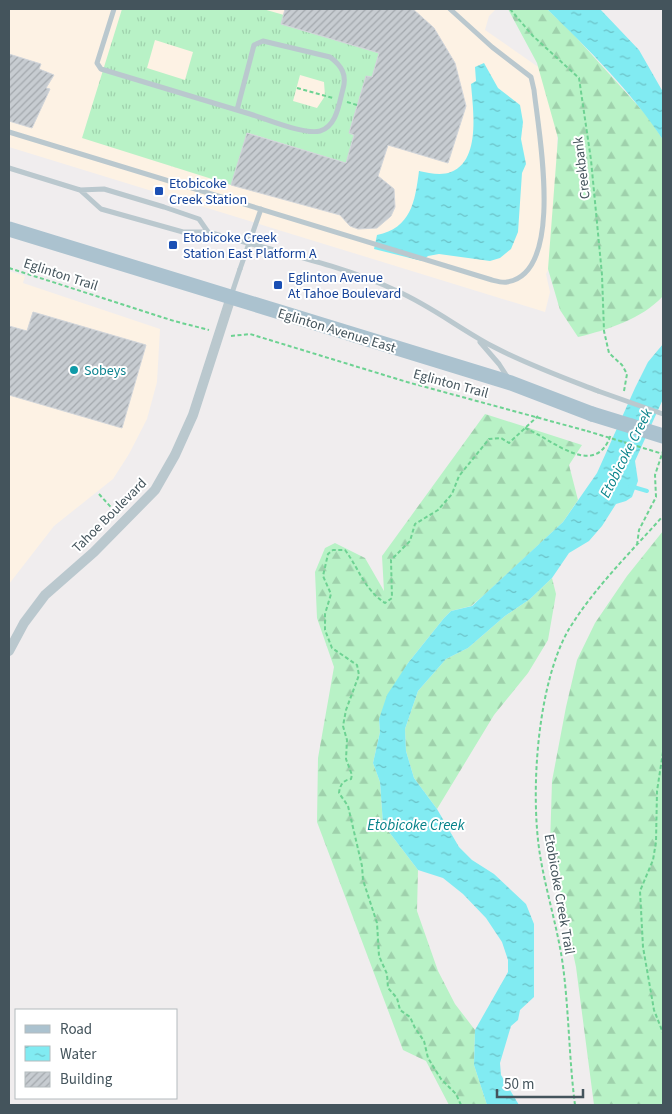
<svg xmlns="http://www.w3.org/2000/svg" width="672" height="1114" font-family="'Source Sans 3',sans-serif">
	<style>
		.commercial { fill: #fdf2e4 }
		.grass { fill: url(#grass-tufts); fill-rule: evenodd }
		.forest { fill: url(#forest-firs) }
		.water { fill: url(#water-ripples) }
		.lines { fill: none; stroke-linecap: round; stroke-linejoin: round }
		.stream { stroke: #81ebf2; stroke-width: 4 }
		.building { fill: url(#building-hatch); stroke: #d1d5da }
		.path { stroke: #6dd292; stroke-width: 2; stroke-dasharray: 4 2.5; stroke-linecap: butt }
		.service { stroke: #bac8ce; stroke-width: 5 }
		.minor { stroke: #bac8ce; stroke-width: 10 }
		.primary { stroke: #abc2cf; stroke-width: 15 }
		.path-bridge { stroke: #6dd292; stroke-width: 2; stroke-dasharray: 4 2.5; stroke-linecap: butt }
		.service-bridge { stroke: #bac8ce; stroke-width: 5 }
		.primary-bridge { stroke: #abc2cf; stroke-width: 15 }
		.transit-dot { fill: #1a4fb4; stroke: #fff; stroke-width: 2 }
		.culture-dot { fill: #0f9aa8; stroke: #fff; stroke-width: 2 }
		.labels { text-anchor: middle; stroke-width: 4; stroke-linejoin: round; paint-order: stroke }
		.street-label { font-size: 14px; fill: #44545c; stroke: #fff }
		.transit-label { font-size: 14px; fill: #164399; stroke: #fff; text-anchor: start }
		.culture-label { font-size: 14px; fill: #0d838f; stroke: #fff; text-anchor: start }
		.water-label { font-size: 15px; font-style: italic; fill: #068289; stroke: #fff }
	</style>
	<defs>
		<pattern id="grass-tufts" width="24" height="20" patternUnits="userSpaceOnUse" patternTransform="scale(1.25)"><rect width="24" height="20" fill="#b8f2c6"/><path d="M3 7l-1-3M5 7V3M7 7l1-3M15 17l-1-3M17 17v-4M19 17l1-3" fill="none" stroke="#9fd1ac"/></pattern>
		<pattern id="forest-firs" width="22" height="20" patternUnits="userSpaceOnUse" patternTransform="scale(1.25)"><rect width="22" height="20" fill="#b8f2c6"/><path d="M5 1l3.5 6h-7zM16 11l3.5 6h-7z" fill="#9fd1ac"/></pattern>
		<pattern id="water-ripples" width="26" height="14" patternUnits="userSpaceOnUse" patternTransform="scale(1.25)"><rect width="26" height="14" fill="#81ebf2"/><path d="M2 4q2-2 4 0t4 0M15 11q2-2 4 0t4 0" fill="none" stroke="#6bc1c7"/></pattern>
		<pattern id="building-hatch" width="6" height="6" patternUnits="userSpaceOnUse" patternTransform="scale(1.25)"><rect width="6" height="6" fill="#c7ccd1"/><path d="M-1 1l2-2M0 6l6-6M5 7l2-2" fill="none" stroke="#a3a8ad"/></pattern>
	</defs>
	<rect width="100%" height="100%" fill="#f0edee"/>
	<!-- commercial -->
	<path class="commercial" d="M 9,9 L 496,9 L 489,16 L 485,30 L 557,80 L 557,255 L 546,274 L 550,292 L 545,312 L 9,147 Z
		M 9,271 L 25,276 L 23,283 L 160,329 L 157,382 L 147,419 L 129,454 L 113,479 L 54,526 L 9,584 Z"/>
	<!-- grass -->
	<path class="grass" d="M 122,9 L 263,9 L 284,15 L 281,24 L 379,53 L 372,77 L 366,76 L 349,133 L 354,135 L 346,163 L 248,133 L 231,185 L 82,138 ZM 155,40 L 193,52 L 185,80 L 147,68 ZM 300,75 L 324,82 L 325,96 L 317,108 L 293,101 Z"/>
	<!-- forest -->
	<path class="forest" d="M 508,9 L 547,9 L 574,35 L 649,118 L 663,140 L 663,296 C 642,319 607,330 578,337 L 560,310 L 548,269 L 558,138 L 537,63 Z
		M 485,414 L 582,445 L 569,465 L 578,500 L 563,522 L 483,596 L 471,606 L 451,611 L 444,618 L 408,663 L 379,719 L 380,732 L 373,763 L 380,782 L 383,824 L 418,870 L 417,911 L 438,971 L 455,1004 L 475,1030 L 474,1065 L 487,1105 L 449,1105 L 426,1061 L 403,1050 L 317,822 L 318,758 L 334,667 L 317,618 L 315,572 L 325,548 L 335,543 L 365,558 L 384,591 L 382,556 Z
		M 663,531 L 663,1105 L 594,1105 L 576,967 L 550,846 L 552,781 L 566,707 L 577,660 L 595,623 L 627,576 Z
		M 552,578 L 556,594 L 548,640 L 528,673 L 494,715 L 437,809 L 414,778 L 406,751 L 405,729 L 418,691 L 446,659 L 468,648 L 505,616 L 530,599 Z"/>
	<!-- water -->
	<path class="water" d="M 547,9 L 600,9 L 639,50 L 663,92 L 663,140 C 632,92 588,49 547,9 Z
		M 484,63 L 498,88 L 520,105 L 523,122 L 521,139 L 526,164 L 522,173 L 518,232 L 511,249 L 500,258 L 490,261 L 439,254 L 428,256 L 422,261 L 374,249 L 377,235 C 411,228 415,202 419,171 C 429,173 441,176 451,172 C 481,160 473,110 471,84 L 476,81 L 475,67 Z
		M 663,344 L 663,399 L 635,461 L 638,481 L 632,497 L 626,501 L 616,504 L 602,526 L 589,541 L 569,553 L 552,578 L 530,599 L 505,616 L 468,648 L 446,659 L 418,691 L 405,729 L 406,751 L 414,778 L 437,809 L 459,847 L 472,860 L 494,874 L 526,904 L 534,924 L 534,997 L 520,1010 L 518,1020 L 511,1026 L 500,1063 L 501,1075 L 519,1105 L 487,1105 L 474,1065 L 475,1030 L 508,972 L 508,960 L 502,942 L 486,918 L 463,894 L 443,878 L 418,870 L 383,824 L 380,782 L 373,763 L 380,732 L 379,719 L 387,695 L 408,663 L 444,618 L 451,611 L 472,606 L 563,522 L 597,473 L 635,388 L 648,362 Z"/>
	<g class="lines">
		<!-- stream -->
		<path class="stream" d="M 630,486 L 647,491"/>
	</g>
	<!-- building -->
	<path class="building" d="M 285,9 L 413,9 L 434,28 L 455,63 L 466,106 L 448,163 L 388,145 L 378,176 L 394,189 L 395,207 L 391,216 L 377,228 L 358,229 L 350,226 L 340,215 L 231,185 L 247,133 L 346,163 L 354,135 L 349,133 L 366,76 L 372,77 L 379,53 L 281,24 Z
		M 9,54 L 41,64 L 39,69 L 54,75 L 46,88 L 50,89 L 32,128 L 9,121 Z
		M 33,312 L 146,345 L 122,428 L 9,395 L 9,326 L 27,331 Z"/>
	<g class="lines">
		<!-- path -->
		<path class="path" d="M 510,9 L 533,36 L 579,78 L 591,160 L 602,275 L 604,331 L 609,353 L 622,365 L 627,374 L 624,391
			M 297,88 L 333,98
			M 347,102 L 357,105
			M 9,268 L 174,321 L 209,330
			M 231,336 L 250,334 L 407,382 L 587,431
			M 525,428 C 552,439 596,481 611,434
			M 99,494 L 118,515
			M 637,545 L 639,530 L 656,497 L 655,475 L 663,451
			M 663,752 L 657,791 L 656,842 L 653,860 L 640,891 L 643,947 L 654,1010 L 663,1033
			M 461,1105 L 456,1094 L 441,1079 L 428,1058 L 424,1041 L 415,1028 L 410,1017 L 400,1010 L 397,998 L 388,988 L 387,974 L 379,956 L 377,923 L 363,880 L 362,866 L 348,806 L 339,793 C 340,785 343,780 351,779 L 352,775 L 346,759 L 347,740 L 343,726 L 346,710 L 359,675 L 357,665 L 332,648 L 325,630 L 325,614 L 331,594 L 323,576 L 328,554 L 333,550 L 345,550 C 360,570 363,588 385,603 L 392,598 L 391,560 L 410,541 L 415,524 L 438,510 L 452,494 L 459,476 L 489,439 L 501,438 L 509,443 L 538,416
			M 575,1105 C 569,1059 569,1012 563,966 C 558,929 546,892 540,855 C 530,793 537,684 569,629 C 595,587 630,553 663,516"/>
		<!-- service -->
		<path class="service" d="M 114,9 L 97,63 L 101,69 C 151,84 201,99 250,114 C 267,119 304,135 320,131 C 337,126 339,103 343,89 C 347,75 342,66 330,57 L 263,41 L 254,45 L 237,110
			M 9,132 L 492,280 C 496,281 503,283 507,282 C 566,273 538,129 534,90 L 531,77 L 492,47 L 450,9
			M 9,168 L 80,190 L 104,189 L 164,207 L 199,219 L 208,232
			M 80,190 L 101,209 L 183,232 L 208,232 C 269,250 340,264 397,291 C 431,306 460,329 492,346 C 526,364 562,377 598,391
			M 231,296 L 240,269
			M 480,342 L 499,364 L 508,378"/>
		<!-- minor -->
		<path class="minor" d="M 9,651 L 24,623 L 45,595 L 94,552 L 155,490 L 175,455 L 193,415 L 231,297"/>
		<!-- primary -->
		<path class="primary" d="M 9,229 L 511,383 L 592,414
			M 631,426 L 663,436"/>
		<!-- path-bridge -->
		<path class="path-bridge" d="M 587,431 L 663,454"/>
		<!-- service-bridge -->
		<path class="service-bridge" d="M 240,269 L 261,209
			M 598,391 L 663,414"/>
		<!-- primary-bridge -->
		<path class="primary-bridge" d="M 592,414 L 631,426"/>
	</g>
	<!-- markers -->
	<g class="transit-dot">
		<rect x="154" y="186" width="10" height="10" rx="2.5"/>
		<rect x="168" y="240" width="10" height="10" rx="2.5"/>
		<rect x="273" y="280" width="10" height="10" rx="2.5"/>
	</g>
	<circle class="culture-dot" cx="74" cy="370" r="5"/>
	<g class="labels">
		<!-- street labels -->
		<g class="street-label">
			<text transform="translate(581 168) rotate(-97)" y="5">Creekbank</text>
			<text transform="translate(61 274) rotate(18)" y="5">Eglinton Trail</text>
			<text transform="translate(337 330) rotate(17)" y="5">Eglinton Avenue East</text>
			<text transform="translate(451 383) rotate(15)" y="5">Eglinton Trail</text>
			<text transform="translate(109 515) rotate(-45)" y="5">Tahoe Boulevard</text>
			<text transform="translate(560 894) rotate(80)" y="5">Etobicoke Creek Trail</text>
		</g>
		<!-- transit labels -->
		<g class="transit-label">
			<text x="169" y="188">Etobicoke<tspan x="169" dy="16">Creek Station</tspan></text>
			<text x="183" y="242">Etobicoke Creek<tspan x="183" dy="16">Station East Platform A</tspan></text>
			<text x="288" y="282">Eglinton Avenue<tspan x="288" dy="16">At Tahoe Boulevard</tspan></text>
		</g>
		<!-- culture labels -->
		<g class="culture-label">
			<text x="84" y="375">Sobeys</text>
		</g>
		<!-- water labels -->
		<g class="water-label">
			<text transform="translate(626 453) rotate(-63)" y="5">Etobicoke Creek</text>
			<text x="416" y="830">Etobicoke Creek</text>
		</g>
	</g>
	<!-- border -->
	<rect width="672" height="1114" fill="none" stroke="#44545c" stroke-width="20"/>
	<!-- legend -->
	<rect x="15" y="1009" width="162" height="90" fill="#ffffff" stroke="#b4bbbe"/>
	<rect x="25" y="1025" width="25" height="8" fill="#abc2cf" stroke="#b4bbbe"/>
	<text x="60" y="1034" font-size="15" fill="#44545c">Road</text>
	<rect x="25" y="1046" width="25" height="15" fill="url(#water-ripples)" stroke="#b4bbbe"/>
	<text x="60" y="1059" font-size="15" fill="#44545c">Water</text>
	<rect x="25" y="1072" width="25" height="15" fill="url(#building-hatch)" stroke="#b4bbbe"/>
	<text x="60" y="1084" font-size="15" fill="#44545c">Building</text>
	<!-- scale -->
	<path d="M497 1089v8h86v-8" fill="none" stroke="#44545c" stroke-width="2.5"/>
	<text x="504" y="1089" font-size="15" fill="#44545c" stroke="#ffffff" stroke-width="4" paint-order="stroke">50 m</text>
</svg>
